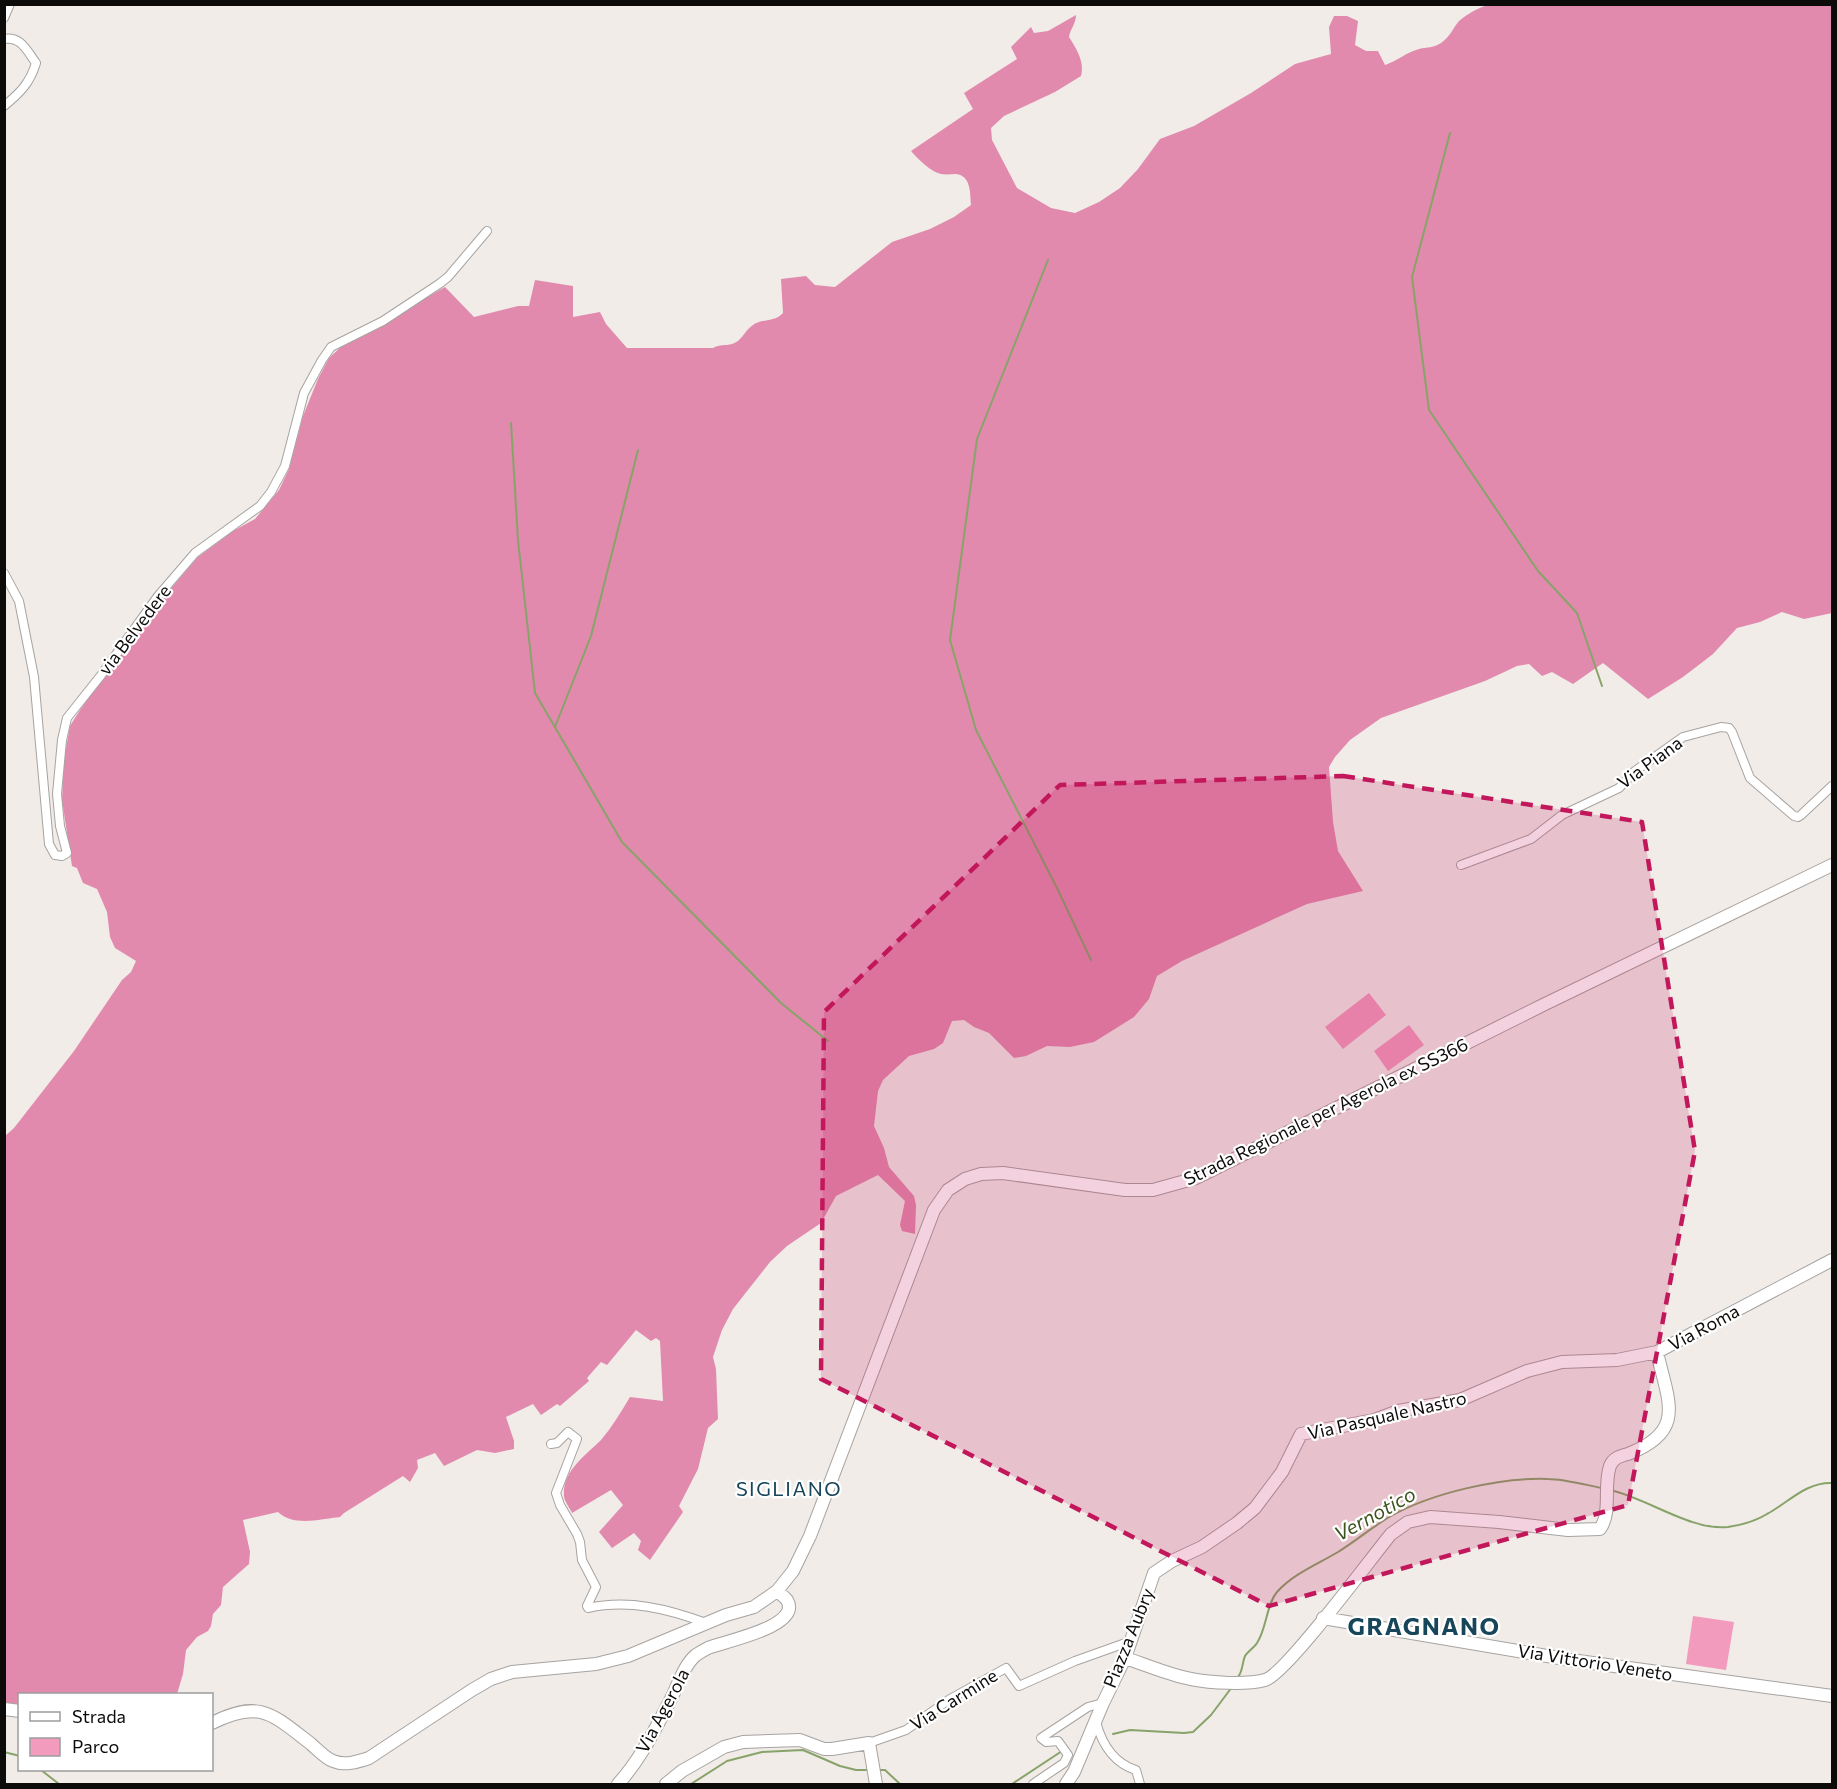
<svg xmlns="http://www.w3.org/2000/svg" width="1837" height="1789" font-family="Commissioner,sans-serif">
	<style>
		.green { fill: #f29bbd }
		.forest { fill: #e18aad }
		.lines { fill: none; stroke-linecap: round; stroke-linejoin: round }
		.stream { stroke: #88a36a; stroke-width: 2 }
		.street-casing { stroke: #a7a3a0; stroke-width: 10 }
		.secondary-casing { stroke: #a7a3a0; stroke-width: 14 }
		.street { stroke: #fff; stroke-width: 8 }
		.secondary { stroke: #fff; stroke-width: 12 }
		.marked { fill: #c2185b; fill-opacity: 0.2; stroke: #c2185b; stroke-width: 4.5; stroke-dasharray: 12 8; stroke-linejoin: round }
		.labels { text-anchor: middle; stroke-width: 4.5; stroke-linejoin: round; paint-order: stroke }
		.street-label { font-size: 18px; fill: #0d0b0a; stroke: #fff }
		.neighbourhood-label { font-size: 20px; letter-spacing: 1.5px; fill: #174559; stroke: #fff }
		.water-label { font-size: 20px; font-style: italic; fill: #3c541d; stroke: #fff }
		.district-label { font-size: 24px; font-weight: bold; letter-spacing: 1.5px; fill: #174559; stroke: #fff }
	</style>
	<rect width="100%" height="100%" fill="#f1ece8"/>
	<!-- green -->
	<path class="green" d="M 1369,993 L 1386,1015 L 1343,1049 L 1325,1027 Z
		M 1409,1025 L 1424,1045 L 1388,1071 L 1374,1051 Z
		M 1693,1616 L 1734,1622 L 1726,1670 L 1686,1664 Z"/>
	<!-- forest -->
	<path class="forest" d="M 1488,5 L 1832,5 L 1832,613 L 1804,619 L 1782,612 L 1760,622 L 1737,628 L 1713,654 L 1683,677 L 1648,699 L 1603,663 L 1573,684 L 1552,672 L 1542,676 L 1529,664 L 1517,666 L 1485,681 L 1381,718 L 1350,740 L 1335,757 L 1329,767 L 1333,822 L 1338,851 L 1363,891 L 1307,904 L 1182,961 L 1157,976 L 1149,999 L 1134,1017 L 1094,1042 L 1070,1047 L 1047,1046 L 1026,1056 L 1014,1058 L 989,1033 L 974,1027 L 964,1020 L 952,1021 L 943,1043 L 934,1049 L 909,1056 L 883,1080 L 878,1091 L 874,1126 L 884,1148 L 889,1167 L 914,1196 L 916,1205 L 915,1234 L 902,1231 L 900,1225 L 905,1201 L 878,1175 L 836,1196 L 821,1223 L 787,1246 L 770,1262 L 733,1309 L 722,1330 L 713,1357 L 716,1369 L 718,1419 L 708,1428 L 698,1469 L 679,1506 L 683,1512 L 650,1560 L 638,1550 L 641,1541 L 634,1533 L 612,1548 L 599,1532 L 623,1505 L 611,1490 L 572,1513 C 570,1508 564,1501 564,1496 C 562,1471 586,1455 601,1440 C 612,1427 621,1412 630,1397 L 663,1401 L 660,1341 L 656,1338 L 651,1341 L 636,1330 L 607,1365 L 601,1362 L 587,1378 L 589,1381 L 560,1406 L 557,1404 L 541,1415 L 533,1404 L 506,1417 L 514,1441 L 514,1449 L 495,1453 L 477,1450 L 444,1466 L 435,1453 L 417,1460 L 418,1468 L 410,1482 L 403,1476 L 344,1513 L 340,1517 C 321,1519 293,1527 278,1512 L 243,1520 L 250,1552 L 249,1564 L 223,1587 L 221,1605 L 213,1614 L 211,1626 L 208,1631 L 197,1637 L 186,1650 L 183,1674 L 177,1694 L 20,1694 L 19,1707 L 5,1705 L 5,1136 L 14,1128 L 74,1051 L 122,980 L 131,972 L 136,961 L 115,948 L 110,937 L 107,912 L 97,889 L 83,883 L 77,868 L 72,866 L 62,800 L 64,759 L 70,726 L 80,710 L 155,607 L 198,557 L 233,531 L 255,519 L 279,490 L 289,469 L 303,416 L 318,379 L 329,358 L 343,345 L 445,287 L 474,317 L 518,306 L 529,306 L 535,280 L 573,286 L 573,317 L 600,312 L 606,324 L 627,348 L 713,348 C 720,344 725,346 732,344 C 741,342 745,330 753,325 C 762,318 774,323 783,313 L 781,279 L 806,276 L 815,285 L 835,287 L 892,242 L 930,229 L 954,217 L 971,205 C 970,192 971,176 956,174 C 951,174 946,175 941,174 C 931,172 918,159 911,151 L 973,109 L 964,93 L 1017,59 L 1011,47 L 1031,27 L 1034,33 L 1048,31 L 1076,15 C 1076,24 1070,29 1069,37 C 1076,48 1085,62 1081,76 L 1055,92 L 1004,116 L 991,128 L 992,140 L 1017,188 L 1051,208 L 1075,213 L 1099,202 L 1120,188 L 1138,169 L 1160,139 L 1194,126 L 1251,93 L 1295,64 L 1331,54 L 1329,27 L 1334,16 L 1347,16 L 1358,21 L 1355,45 L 1366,51 L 1378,51 L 1385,65 C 1397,61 1407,52 1419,49 C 1427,47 1434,48 1441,43 C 1450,37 1453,28 1459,21 C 1467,14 1478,8 1488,5 Z"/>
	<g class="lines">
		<!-- stream -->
		<path class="stream" d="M 1450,133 L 1412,277 L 1429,410 L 1538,571 L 1577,613 L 1602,686
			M 1048,260 L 977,439 L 950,640 L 976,730 L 1057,888 L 1091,960
			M 511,423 L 518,540 L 535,693 L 622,842 L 781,1003 L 828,1041
			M 555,727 L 591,636 L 638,450
			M 1610,1490 C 1647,1498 1691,1531 1728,1527 C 1741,1525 1756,1521 1767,1514 C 1789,1502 1806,1482 1832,1483
			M 1238,1677 C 1243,1671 1242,1663 1245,1656 C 1248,1651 1254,1648 1257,1643 C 1267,1628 1266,1605 1277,1592 C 1293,1574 1318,1564 1338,1552 C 1356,1541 1372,1527 1391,1516 C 1432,1493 1501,1477 1548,1479 C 1564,1479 1586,1485 1602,1488
			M 1113,1734 L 1130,1730 L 1184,1733 L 1193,1732 L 1211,1715 L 1232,1687
			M 4,1752 L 20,1756
			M 41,1770 L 59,1784
			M 879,1770 L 885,1770 L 900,1784
			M 691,1784 L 727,1761 L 762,1752 L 803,1750 L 840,1766 L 856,1770 L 868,1770
			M 1012,1784 L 1062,1751"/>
		<!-- street casing -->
		<g class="street-casing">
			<path id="street" d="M 4,18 L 10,4
				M 4,39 C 21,36 27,51 36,63 C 30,83 20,93 4,106
				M 4,573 L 19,601 L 34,677 L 49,844 L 55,855 L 62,856 L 67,853 L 60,826 L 57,794 L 62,740 L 67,718 L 102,674 L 158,596 L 195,553 L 260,506 L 271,492 L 285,466 L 304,393 L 322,360 L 331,347 L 383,321 L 439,284 L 448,277 L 487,231
				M 1461,865 L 1531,839 L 1562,815 L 1619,788 L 1635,771 L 1683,737 L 1721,727 L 1729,728 L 1732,732 L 1750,778 L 1794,816 L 1798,817 L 1801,815 L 1832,786
				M 551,1444 L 557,1443 L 568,1432 L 577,1439 L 556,1493 L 560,1505 L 577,1534 L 580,1542 L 582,1560 L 596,1587 L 587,1606 L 588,1608 C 629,1599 668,1609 706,1623
				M 1096,1722 C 1102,1744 1113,1763 1136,1770 L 1140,1784
				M 869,1743 L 906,1730 L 950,1699 L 1006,1668 L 1019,1686 L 1075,1661 L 1131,1641
				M 1033,1784 L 1064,1763 L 1068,1755 L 1058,1741 L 1046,1742 L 1041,1738 L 1088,1707 L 1103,1703"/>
		</g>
		<!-- secondary casing -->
		<g class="secondary-casing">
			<path id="secondary" d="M 1323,1618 L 1571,1660 L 1832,1696
				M 1125,1658 C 1147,1665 1169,1675 1191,1679 C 1211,1683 1246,1685 1265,1680 C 1286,1674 1371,1558 1391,1534 L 1408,1522 L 1430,1517 L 1499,1522 L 1568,1530 L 1600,1529 C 1612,1512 1603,1486 1610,1466 C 1613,1458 1620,1456 1628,1454 C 1687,1431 1668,1402 1657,1352
				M 4,1709 L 20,1711
				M 212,1723 C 260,1699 272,1714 311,1744 C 317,1749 325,1758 333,1761 C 345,1766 357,1762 369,1758 L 472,1690 L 491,1679 L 512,1672 L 596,1664 L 628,1656 L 726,1615 L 754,1607 L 777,1591 L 793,1571 L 810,1536 L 934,1210 L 948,1190 L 965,1179 L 981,1174 L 1003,1173 L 1125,1190 L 1153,1190 L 1196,1178 L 1543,1005 L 1832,865
				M 618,1784 C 641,1759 655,1729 671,1699 C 678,1685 684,1665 696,1655 C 699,1653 704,1650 708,1648 C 721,1642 803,1627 787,1600 C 784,1596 780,1594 777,1591
				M 666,1784 L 682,1771 L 724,1747 L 743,1742 L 800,1740 L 824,1749 L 832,1749 L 869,1743 L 876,1784
				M 1066,1784 L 1074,1772 L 1103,1703 L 1125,1658 L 1154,1573 L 1172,1561 L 1202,1547 L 1237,1523 L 1255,1508 L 1282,1472 L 1301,1434 L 1374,1420 L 1398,1411 L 1460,1400 L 1527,1371 L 1562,1362 L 1617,1360 L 1657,1352 L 1832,1260"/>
		</g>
		<!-- street -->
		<use href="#street" class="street"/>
		<!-- secondary -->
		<use href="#secondary" class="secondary"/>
	</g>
	<!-- marked area -->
	<path class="marked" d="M 1343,776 L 1642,822 L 1695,1151 L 1628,1505 L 1269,1606 L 821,1379 L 824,1012 L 1060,785 Z"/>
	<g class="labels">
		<!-- street labels -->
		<g class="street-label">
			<text transform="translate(135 630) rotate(-53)" y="6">via Belvedere</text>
			<text transform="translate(1650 763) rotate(-36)" y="6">Via Piana</text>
			<text transform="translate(1326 1112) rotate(-26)" y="6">Strada Regionale per Agerola ex SS366</text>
			<text transform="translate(1704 1328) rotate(-28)" y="6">Via Roma</text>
			<text transform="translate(1387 1416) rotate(-13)" y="6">Via Pasquale Nastro</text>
			<text transform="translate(1129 1638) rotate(-68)" y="6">Piazza Aubry</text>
			<text transform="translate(1595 1663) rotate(9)" y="6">Via Vittorio Veneto</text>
			<text transform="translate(954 1700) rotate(-32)" y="6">Via Carmine</text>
			<text transform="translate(663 1711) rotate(-62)" y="6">Via Agerola</text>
		</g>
		<!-- neighbourhood labels -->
		<g class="neighbourhood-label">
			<text x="789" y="1496">SIGLIANO</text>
		</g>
		<!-- water labels -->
		<g class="water-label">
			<text transform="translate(1375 1514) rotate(-29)" y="7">Vernotico</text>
		</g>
		<!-- district labels -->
		<g class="district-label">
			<text x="1424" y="1635">GRAGNANO</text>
		</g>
	</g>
	<!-- border -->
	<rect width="1837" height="1789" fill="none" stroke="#0d0b0a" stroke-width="12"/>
	<!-- legend -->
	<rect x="18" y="1693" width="195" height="78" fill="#ffffff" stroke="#9e9d9d" stroke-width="1.5"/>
	<rect x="30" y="1712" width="30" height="9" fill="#ffffff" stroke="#9e9d9d" stroke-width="1.5"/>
	<text x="72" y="1723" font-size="18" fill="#0d0b0a">Strada</text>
	<rect x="30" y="1738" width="30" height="18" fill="#f29bbd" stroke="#9e9d9d" stroke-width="1.5"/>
	<text x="72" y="1753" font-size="18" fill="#0d0b0a">Parco</text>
</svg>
